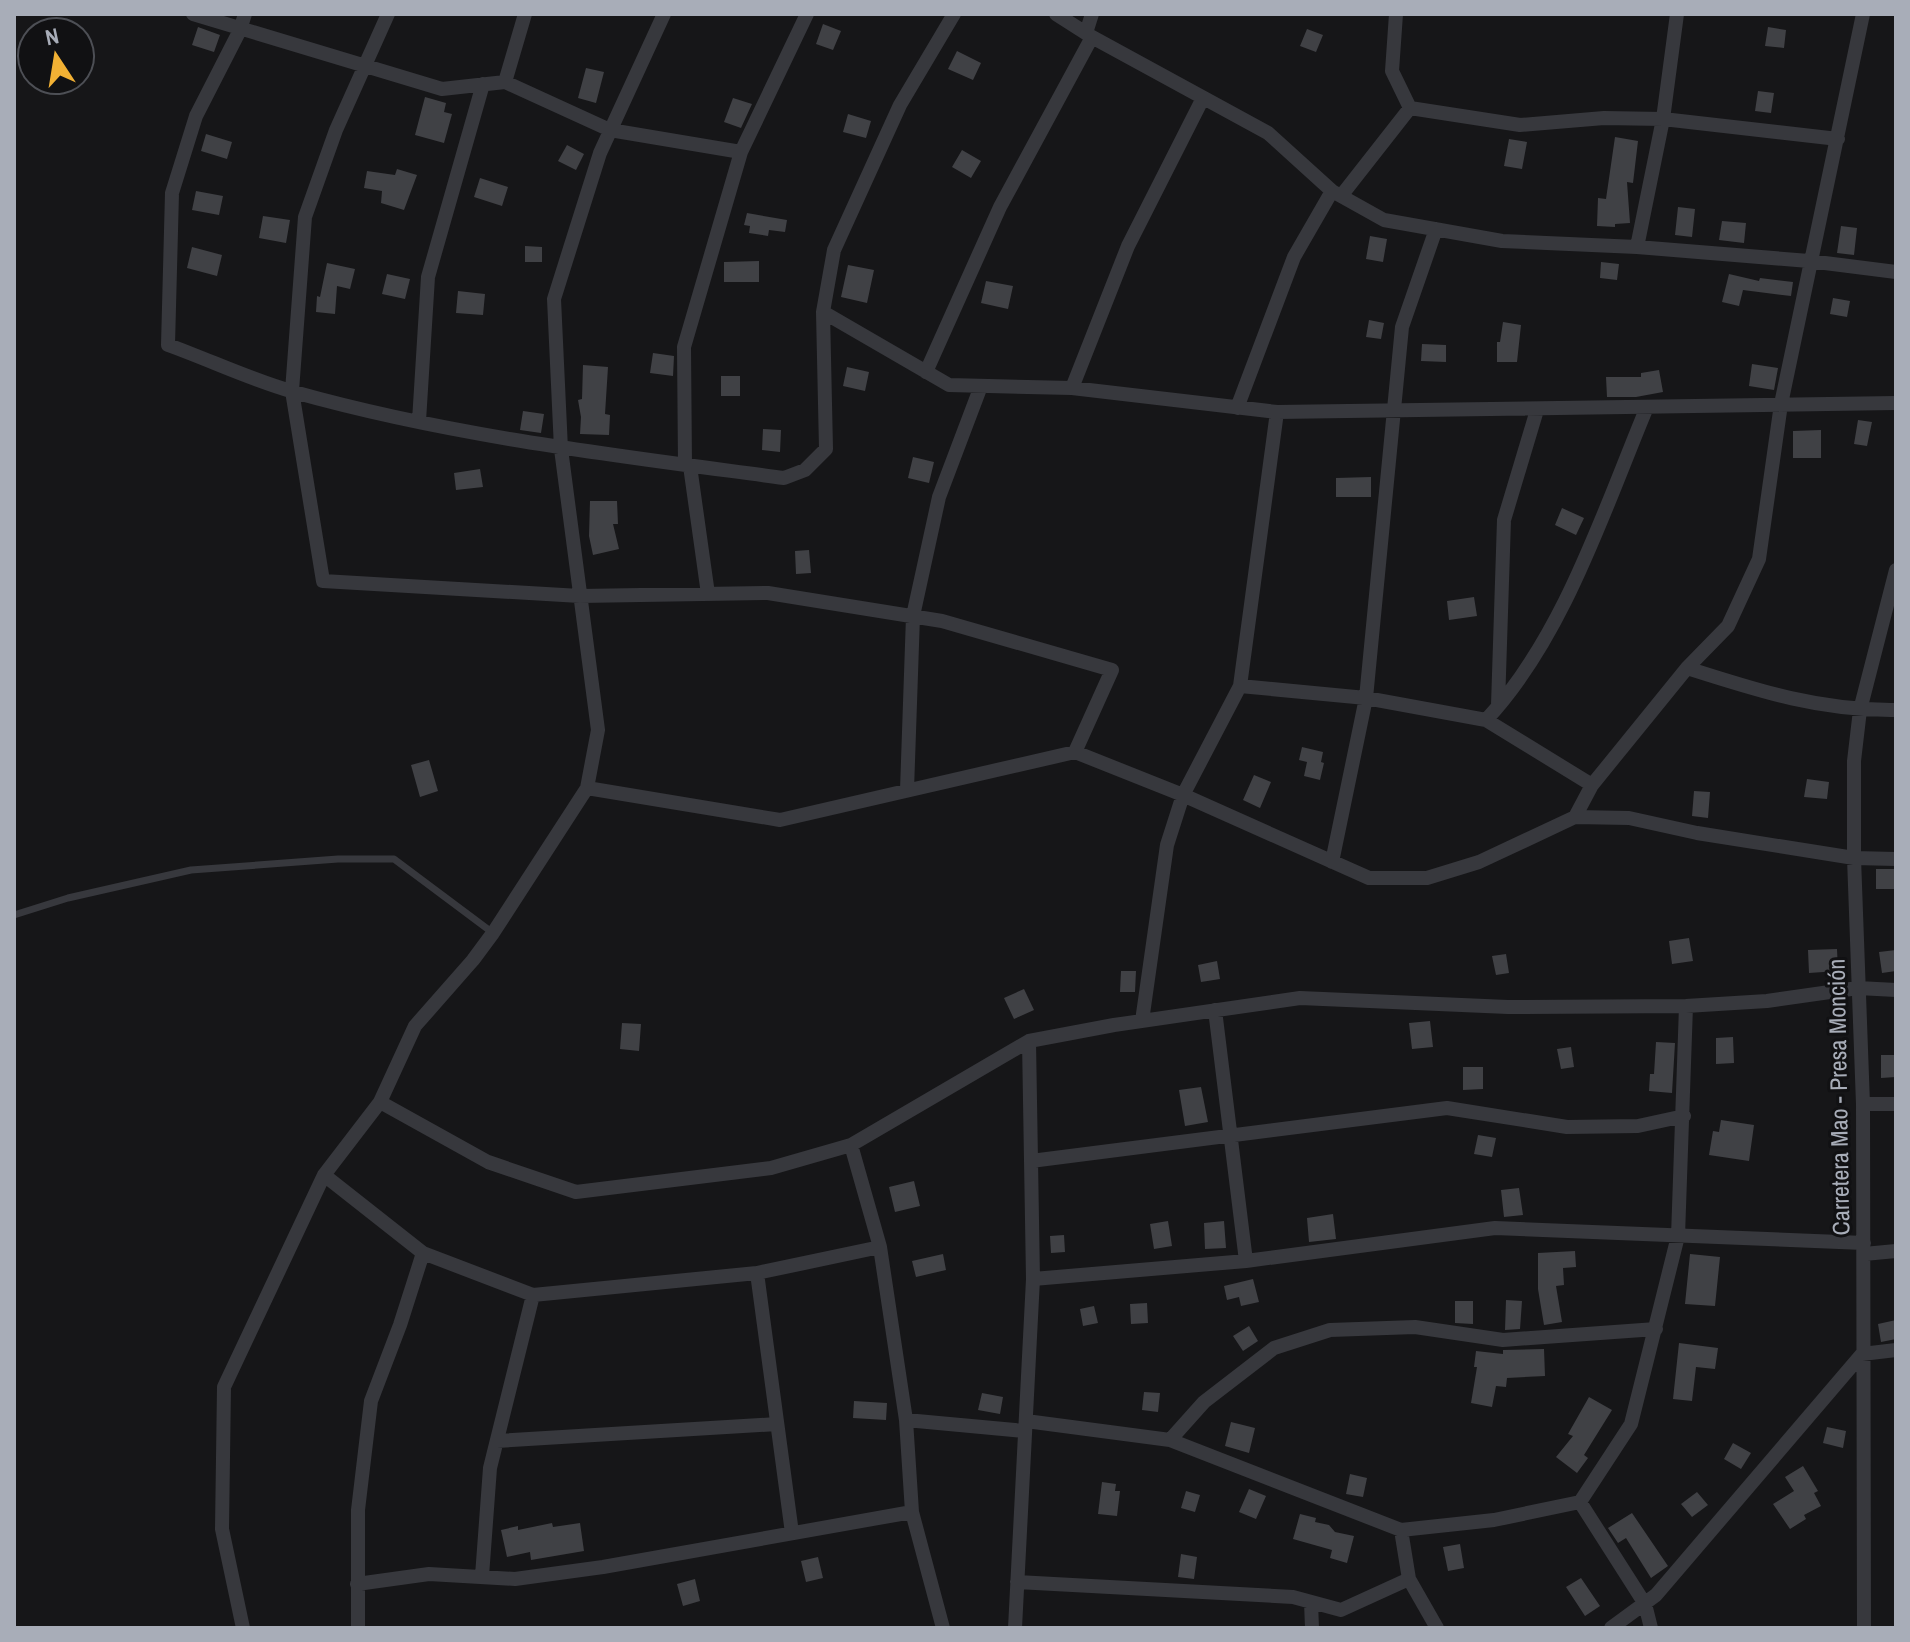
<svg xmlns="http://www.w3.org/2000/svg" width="1910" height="1642" font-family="'Archivo Narrow',sans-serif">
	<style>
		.building { fill: #404145 }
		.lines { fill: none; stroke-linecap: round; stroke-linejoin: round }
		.service { stroke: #37383d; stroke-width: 7 }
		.minor { stroke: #37383d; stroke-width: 14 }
		.labels { text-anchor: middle; stroke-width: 6; stroke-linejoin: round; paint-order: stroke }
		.street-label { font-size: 24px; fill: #a8adb8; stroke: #111113 }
	</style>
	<rect width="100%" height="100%" fill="#161618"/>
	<!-- building -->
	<path class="building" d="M 823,24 L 841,31 L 833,50 L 816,44 Z
		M 198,27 L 220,35 L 214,52 L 192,45 Z
		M 1768,27 L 1786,30 L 1784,48 L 1765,46 Z
		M 1307,29 L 1323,35 L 1316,52 L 1300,46 Z
		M 957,51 L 981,63 L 973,80 L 948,69 Z
		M 586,68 L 604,72 L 596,103 L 578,98 Z
		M 1758,91 L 1774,93 L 1771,113 L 1755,111 Z
		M 425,97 L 446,103 L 444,112 L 452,114 L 444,143 L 415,135 Z
		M 733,98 L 752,104 L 741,128 L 724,122 Z
		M 848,114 L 871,121 L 866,138 L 843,132 Z
		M 206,134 L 232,142 L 227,159 L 201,151 Z
		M 1615,137 L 1638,141 L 1633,183 L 1627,182 L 1630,223 L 1615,224 L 1615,227 L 1597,226 L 1598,198 L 1606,199 Z
		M 1509,139 L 1527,142 L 1522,169 L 1504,166 Z
		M 567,145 L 584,154 L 576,170 L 558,161 Z
		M 962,150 L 981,161 L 971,178 L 952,167 Z
		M 397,169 L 417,175 L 404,210 L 381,203 L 382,191 L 364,188 L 367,171 L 395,175 Z
		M 480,178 L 508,187 L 502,206 L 474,197 Z
		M 196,191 L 223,196 L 219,215 L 192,210 Z
		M 1678,207 L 1695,209 L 1692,237 L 1675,235 Z
		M 747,213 L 787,220 L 785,232 L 769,230 L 768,236 L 749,233 L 750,226 L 744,225 Z
		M 263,216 L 290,220 L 286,243 L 259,238 Z
		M 1722,221 L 1746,223 L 1744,243 L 1719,240 Z
		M 1841,226 L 1857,228 L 1854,255 L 1837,253 Z
		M 1370,236 L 1387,239 L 1383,262 L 1366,259 Z
		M 525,246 L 542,247 L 542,262 L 525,262 Z
		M 192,247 L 222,255 L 217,276 L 187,268 Z
		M 759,261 L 759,282 L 724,282 L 724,262 Z
		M 1601,262 L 1619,264 L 1617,280 L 1600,278 Z
		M 327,263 L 355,269 L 350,289 L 337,286 L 335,314 L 316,312 L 317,296 L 320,297 Z
		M 848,265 L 874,270 L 867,303 L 841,297 Z
		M 387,274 L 410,279 L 405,299 L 382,294 Z
		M 1729,274 L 1759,281 L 1760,278 L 1793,282 L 1791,296 L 1743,290 L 1739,306 L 1722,302 Z
		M 986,281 L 1013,286 L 1008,309 L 981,303 Z
		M 458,291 L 485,294 L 483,315 L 456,313 Z
		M 1833,298 L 1850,301 L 1847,317 L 1830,314 Z
		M 1369,320 L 1384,323 L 1381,339 L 1366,337 Z
		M 1503,322 L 1521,325 L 1517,362 L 1497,362 L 1497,342 L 1500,342 Z
		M 1422,344 L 1446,345 L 1446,362 L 1421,361 Z
		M 653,353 L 674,356 L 673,376 L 650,373 Z
		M 1752,364 L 1778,368 L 1774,390 L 1749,386 Z
		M 583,365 L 608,367 L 605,414 L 610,415 L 609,435 L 580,434 L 581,417 L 578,400 L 582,399 Z
		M 847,367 L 869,372 L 865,391 L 843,386 Z
		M 1659,370 L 1663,392 L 1636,397 L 1607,397 L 1606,377 L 1641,377 L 1641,373 Z
		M 721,376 L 740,376 L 740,396 L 721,396 Z
		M 523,411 L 544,414 L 541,433 L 520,430 Z
		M 1858,420 L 1872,422 L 1867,446 L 1854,444 Z
		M 763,429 L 781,430 L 780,452 L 762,450 Z
		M 1821,430 L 1821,458 L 1793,458 L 1793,431 Z
		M 913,457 L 934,462 L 929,483 L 908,478 Z
		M 480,469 L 483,487 L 456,490 L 454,473 Z
		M 1371,477 L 1371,497 L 1336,497 L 1336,478 Z
		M 590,501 L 617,501 L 618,524 L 613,524 L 619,549 L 593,555 L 589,536 Z
		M 1562,508 L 1584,518 L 1576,535 L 1555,525 Z
		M 809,550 L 811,573 L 796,574 L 795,551 Z
		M 1474,597 L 1477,616 L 1449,620 L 1447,601 Z
		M 1302,747 L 1323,752 L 1321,762 L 1324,763 L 1320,780 L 1304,776 L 1307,762 L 1299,760 Z
		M 429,760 L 438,791 L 420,797 L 411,765 Z
		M 1254,775 L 1271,782 L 1260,808 L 1243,800 Z
		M 1807,779 L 1829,782 L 1827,799 L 1804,797 Z
		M 1694,791 L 1710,792 L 1708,818 L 1692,816 Z
		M 1876,869 L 1896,869 L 1896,889 L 1876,889 Z
		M 1689,938 L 1693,961 L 1672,964 L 1669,941 Z
		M 1837,949 L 1838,971 L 1809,973 L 1808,950 Z
		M 1896,950 L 1896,971 L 1882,973 L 1879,952 Z
		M 1506,954 L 1509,973 L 1496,975 L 1492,956 Z
		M 1217,961 L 1220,979 L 1201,982 L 1198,965 Z
		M 1121,971 L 1136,971 L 1135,992 L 1120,992 Z
		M 1024,989 L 1034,1010 L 1014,1019 L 1004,998 Z
		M 1430,1021 L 1433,1047 L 1412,1049 L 1409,1023 Z
		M 622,1023 L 641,1024 L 639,1051 L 620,1049 Z
		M 1733,1037 L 1734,1063 L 1716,1064 L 1716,1038 Z
		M 1656,1042 L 1675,1043 L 1672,1093 L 1649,1091 L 1650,1074 L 1654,1074 Z
		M 1571,1047 L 1574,1067 L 1561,1069 L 1557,1049 Z
		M 1881,1055 L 1896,1055 L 1896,1077 L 1881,1078 Z
		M 1463,1067 L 1483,1067 L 1483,1089 L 1463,1090 Z
		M 1201,1087 L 1208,1122 L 1185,1126 L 1179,1090 Z
		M 1721,1120 L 1754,1125 L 1749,1161 L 1709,1155 L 1713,1131 L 1719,1132 Z
		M 1478,1135 L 1496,1138 L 1492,1157 L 1474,1154 Z
		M 914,1181 L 920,1206 L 895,1212 L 889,1187 Z
		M 1519,1188 L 1523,1215 L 1504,1217 L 1501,1190 Z
		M 1333,1214 L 1336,1239 L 1309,1242 L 1307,1218 Z
		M 1168,1221 L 1172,1246 L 1154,1249 L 1150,1224 Z
		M 1224,1221 L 1226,1248 L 1205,1249 L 1204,1223 Z
		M 1064,1235 L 1065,1252 L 1051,1253 L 1050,1236 Z
		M 1575,1251 L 1576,1267 L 1563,1268 L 1564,1285 L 1556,1286 L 1562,1322 L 1544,1325 L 1538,1289 L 1538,1253 Z
		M 943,1254 L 946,1270 L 916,1277 L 912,1261 Z
		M 1690,1254 L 1720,1257 L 1715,1306 L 1685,1304 Z
		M 1253,1279 L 1259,1302 L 1241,1306 L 1239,1297 L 1227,1300 L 1224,1286 Z
		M 1506,1300 L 1522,1301 L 1520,1329 L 1505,1330 Z
		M 1455,1301 L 1473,1301 L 1473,1324 L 1455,1323 Z
		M 1147,1303 L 1148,1323 L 1131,1324 L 1130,1304 Z
		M 1094,1306 L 1098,1323 L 1083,1326 L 1080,1309 Z
		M 1896,1320 L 1896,1339 L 1881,1342 L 1878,1324 Z
		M 1249,1326 L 1258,1341 L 1243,1351 L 1233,1336 Z
		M 1679,1343 L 1718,1348 L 1715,1369 L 1696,1367 L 1692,1401 L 1673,1399 Z
		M 1544,1349 L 1545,1376 L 1507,1378 L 1506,1387 L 1496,1386 L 1492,1407 L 1471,1403 L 1477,1367 L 1474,1367 L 1476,1351 L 1503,1354 L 1503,1350 Z
		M 1144,1392 L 1160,1393 L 1158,1412 L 1142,1410 Z
		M 982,1393 L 1003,1397 L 1000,1414 L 978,1410 Z
		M 1589,1397 L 1612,1410 L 1584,1455 L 1588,1458 L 1577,1473 L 1556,1457 L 1573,1436 L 1568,1434 Z
		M 854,1401 L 887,1403 L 886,1420 L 853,1418 Z
		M 1231,1422 L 1255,1428 L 1249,1453 L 1225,1446 Z
		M 1827,1427 L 1846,1431 L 1843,1448 L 1823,1443 Z
		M 1733,1443 L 1751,1453 L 1741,1469 L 1724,1459 Z
		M 1803,1466 L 1818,1491 L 1814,1493 L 1821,1506 L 1804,1515 L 1806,1519 L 1790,1529 L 1773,1504 L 1794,1491 L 1785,1477 Z
		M 1350,1474 L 1367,1478 L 1363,1497 L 1346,1494 Z
		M 1102,1482 L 1116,1484 L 1115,1491 L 1120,1491 L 1117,1516 L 1098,1514 Z
		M 1249,1489 L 1266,1496 L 1256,1519 L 1239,1512 Z
		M 1186,1491 L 1200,1495 L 1195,1512 L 1181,1508 Z
		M 1697,1492 L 1708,1505 L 1692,1517 L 1681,1504 Z
		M 1632,1513 L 1668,1566 L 1651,1578 L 1626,1538 L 1618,1543 L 1608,1528 Z
		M 1300,1514 L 1316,1518 L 1315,1522 L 1329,1525 L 1335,1532 L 1354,1536 L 1347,1563 L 1330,1558 L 1332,1550 L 1293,1539 Z
		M 552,1523 L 553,1527 L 580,1523 L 584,1551 L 531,1560 L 530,1552 L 507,1557 L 501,1530 L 518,1526 L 518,1530 Z
		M 1460,1544 L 1464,1568 L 1448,1571 L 1443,1547 Z
		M 1181,1554 L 1197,1557 L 1194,1579 L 1178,1577 Z
		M 818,1557 L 823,1578 L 806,1582 L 801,1561 Z
		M 1581,1578 L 1600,1606 L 1585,1616 L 1566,1587 Z
		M 695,1579 L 700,1601 L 683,1606 L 677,1584 Z"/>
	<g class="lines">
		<!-- service -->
		<path class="service" d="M 14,915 L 68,898 L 191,870 L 338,859 L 394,859 L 493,933"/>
		<!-- minor -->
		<path class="minor" d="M 193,14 L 442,89 L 505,82 L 610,130 L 741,152
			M 245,14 L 240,30 L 196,116 L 172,193 L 168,345 C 210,360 251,380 294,392 C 454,437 620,456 784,478 L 805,470 L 826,449 L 823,312 L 834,250 L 900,105 L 954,14
			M 388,14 L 336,130 L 305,217 L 292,391 L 323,581 L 580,596 L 768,593 L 942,621 L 1112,670 L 1075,752
			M 1056,14 L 1092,37 L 1268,133 L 1332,191 L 1384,220 L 1502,241 L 1637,247 L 1809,261 L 1896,272
			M 1396,14 L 1392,71 L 1410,108
			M 1086,33 L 1092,14
			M 505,82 L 525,14
			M 1341,196 L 1410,108 L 1520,125 L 1604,118 L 1663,119 L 1838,139
			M 1637,247 L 1663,119 L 1677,14
			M 823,312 L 949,385 L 1072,388 L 1277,412 L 1896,403
			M 926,372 L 1000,207 L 1092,37
			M 1072,388 L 1128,246 L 1203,98
			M 1237,408 L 1294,257 L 1332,191
			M 419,421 L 428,277 L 483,84
			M 685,465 L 684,347 L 741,152 L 807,14
			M 690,466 L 708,594
			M 1687,668 C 1759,691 1820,711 1896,710
			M 1240,686 L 1366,698 L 1486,720 L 1592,785
			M 1498,705 L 1504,520 L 1537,410
			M 1486,720 C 1563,638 1604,510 1647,407
			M 587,788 L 780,820 L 1075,752 L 1183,795 L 1369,878 L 1427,878 L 1479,862 L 1575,817 L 1629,818 L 1697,833 L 1854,858 L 1896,859
			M 907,790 L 913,616 L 939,497 L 981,386
			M 1575,817 L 1592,785 L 1687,668 L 1728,626 L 1759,559 L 1781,404 L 1863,14
			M 1332,862 L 1366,698 L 1402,327 L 1436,229
			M 1215,1010 L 1246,1261
			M 1142,1021 L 1167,845 L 1183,795 L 1240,686 L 1277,412
			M 380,1102 L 488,1162 L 576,1192 L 771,1168 L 851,1145 L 1029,1041 L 1114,1025 L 1300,998 L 1508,1007 L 1686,1006 L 1767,1001 L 1858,988 L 1896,990
			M 1863,1104 L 1896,1104
			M 851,1145 L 880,1247 L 906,1420 L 912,1512 L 943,1628
			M 1031,1161 L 1447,1108 L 1567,1127 L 1638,1126 L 1684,1116
			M 324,1175 L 423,1253 L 533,1295 L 757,1273 L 880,1247
			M 1864,1254 L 1896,1251
			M 757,1273 L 792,1533
			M 1033,1279 L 1246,1261 L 1495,1228 L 1864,1243
			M 906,1420 L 1025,1431
			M 1026,1421 L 1170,1440 L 1401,1530 L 1494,1520 L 1580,1502 L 1631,1424 L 1678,1236 L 1686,1006
			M 1170,1440 L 1204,1402 L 1274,1348 L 1330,1330 L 1415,1327 L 1503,1340 L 1656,1329
			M 497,1441 L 777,1424
			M 1580,1502 L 1645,1604 L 1651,1628
			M 1401,1530 L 1409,1579 L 1437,1628
			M 482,1576 L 490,1468 L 533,1295
			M 1017,1582 L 1293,1597 L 1341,1610 L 1409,1579
			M 357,1584 L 429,1574 L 515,1579 L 603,1567 L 912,1512
			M 1311,1602 L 1312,1628
			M 243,1628 L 222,1529 L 224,1387 L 324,1175 L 380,1102 L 415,1026 L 473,960 L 493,933 L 587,788 L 598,730 L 561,449 L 554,299 L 600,153 L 664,14
			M 358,1628 L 358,1510 L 371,1401 L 400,1325 L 423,1253
			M 1015,1628 L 1033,1279 L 1029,1041
			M 1611,1628 L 1656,1595 L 1862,1354 L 1896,1350
			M 1864,1628 L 1863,1104 L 1854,858 L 1854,761 L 1860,710 L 1896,570"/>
	</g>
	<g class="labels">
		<!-- street labels -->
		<g class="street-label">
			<text transform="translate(1839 1097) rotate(-91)" y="8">Carretera Mao - Presa Monción</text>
		</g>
	</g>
	<!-- border -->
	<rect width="1910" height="1642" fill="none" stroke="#a8adb8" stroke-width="32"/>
	<!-- north arrow -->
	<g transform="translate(56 56) rotate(348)"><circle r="38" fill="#111113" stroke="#4d4f55" stroke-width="2"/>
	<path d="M0-6L14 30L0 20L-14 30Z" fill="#f2b134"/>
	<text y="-12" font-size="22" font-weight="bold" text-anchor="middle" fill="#a8adb8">N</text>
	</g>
</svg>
